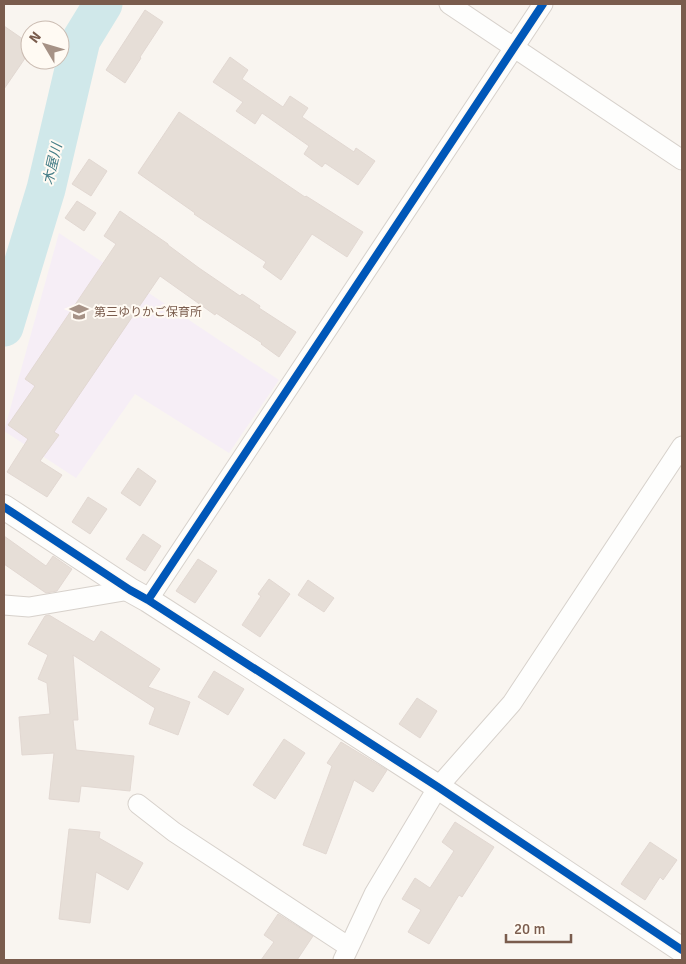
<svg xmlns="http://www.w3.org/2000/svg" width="686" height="964" font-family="Signika,'Noto Sans JP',sans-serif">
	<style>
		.education { fill: #f6eef6 }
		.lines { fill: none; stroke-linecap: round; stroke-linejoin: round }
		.river { stroke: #d0e8ea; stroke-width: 39 }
		.building { fill: #e6ded7; stroke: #e2d8d2 }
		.minor-casing { stroke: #d7d1cb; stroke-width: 21 }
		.tertiary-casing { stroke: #d7d1cb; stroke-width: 26 }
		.minor { stroke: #fefefd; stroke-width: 19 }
		.tertiary { stroke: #fefefd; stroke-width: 24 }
		.cycleway-casing { stroke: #fffaf3; stroke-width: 11 }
		.cycleway { stroke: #0057b8; stroke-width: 8 }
		.labels { text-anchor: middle; stroke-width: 4; stroke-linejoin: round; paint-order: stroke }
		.poi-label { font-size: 12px; fill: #7a5c4d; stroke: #fffaf3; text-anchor: start }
		.water-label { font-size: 14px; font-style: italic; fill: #437c86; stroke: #fffaf3 }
	</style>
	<rect width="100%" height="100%" fill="#f9f5f0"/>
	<!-- education -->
	<path class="education" d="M 59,233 L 279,380 L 229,453 L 135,394 L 76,478 L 4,431 Z"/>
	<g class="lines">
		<!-- river -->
		<path class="river" d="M 4,327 L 46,189 L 81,40 L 103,4"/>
	</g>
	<!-- building -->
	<path class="building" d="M 145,10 L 163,22 L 140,57 L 141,58 L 125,83 L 106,70 Z
		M 4,26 L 30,44 L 30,51 L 4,89 Z
		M 230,57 L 248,70 L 242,79 L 283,107 L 290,96 L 308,108 L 302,117 L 354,152 L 356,148 L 375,161 L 358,185 L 325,163 L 322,167 L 304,154 L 309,146 L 262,113 L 255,124 L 236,111 L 243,102 L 213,82 Z
		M 179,112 L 305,197 L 306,196 L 363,232 L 347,257 L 312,234 L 281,280 L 263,267 L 266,262 L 194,214 L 195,213 L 138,173 Z
		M 89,159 L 107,171 L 91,196 L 72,184 Z
		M 77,201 L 96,213 L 84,231 L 65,218 Z
		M 120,211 L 168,244 L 168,245 L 199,268 L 240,296 L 242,294 L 260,306 L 259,308 L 296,332 L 279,357 L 261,344 L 262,343 L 216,313 L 215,315 L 160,276 L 54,432 L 59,435 L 40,461 L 62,475 L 47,497 L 7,472 L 28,439 L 8,425 L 35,386 L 25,379 L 116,244 L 104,236 Z
		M 138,468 L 156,481 L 140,506 L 121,493 Z
		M 88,497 L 107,509 L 90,534 L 72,522 Z
		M 143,534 L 161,546 L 145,571 L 126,559 Z
		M 4,536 L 46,566 L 53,556 L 72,569 L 57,591 L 46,593 L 4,564 Z
		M 198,559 L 217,571 L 195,603 L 176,591 Z
		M 269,579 L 290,594 L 260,637 L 242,625 L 261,596 L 258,594 Z
		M 308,580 L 334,598 L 324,612 L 298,595 Z
		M 49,615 L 94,642 L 101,631 L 160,669 L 148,687 L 190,702 L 178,735 L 149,724 L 155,708 L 73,655 L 78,720 L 73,720 L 76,750 L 134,756 L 130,791 L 81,786 L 79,802 L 49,799 L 54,753 L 22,755 L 19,717 L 50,714 L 47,683 L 38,679 L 48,655 L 28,644 L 45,616 Z
		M 214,671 L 244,689 L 228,715 L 198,697 Z
		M 417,698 L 437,711 L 420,738 L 399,724 Z
		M 284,739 L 305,753 L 275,799 L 253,785 Z
		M 341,742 L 387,770 L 373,792 L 354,780 L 326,854 L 303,845 L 332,766 L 327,763 Z
		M 455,822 L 494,847 L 462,897 L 459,895 L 429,944 L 408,932 L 421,910 L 402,899 L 415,878 L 430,888 L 454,851 L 442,842 Z
		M 69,829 L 100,832 L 99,838 L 143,863 L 128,890 L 96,872 L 90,923 L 59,919 Z
		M 650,842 L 677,860 L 663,880 L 660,877 L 645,900 L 621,884 Z
		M 278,914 L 313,936 L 297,960 L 261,960 L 274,942 L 264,935 Z"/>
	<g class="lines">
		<!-- minor casing -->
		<g class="minor-casing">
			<path id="minor" d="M 449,4 L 682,160
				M 148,600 L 543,4
				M 4,605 L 29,607 L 130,590
				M 138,804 L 174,832 L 349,947
				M 343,960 L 374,894 L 438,787 L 512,703 L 682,446"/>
		</g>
		<!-- tertiary casing -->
		<g class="tertiary-casing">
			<path id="tertiary" d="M 4,507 L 130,590 L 148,600 L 438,787 L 682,950"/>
		</g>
		<!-- minor -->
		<use href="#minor" class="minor"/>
		<!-- tertiary -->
		<use href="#tertiary" class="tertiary"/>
		<!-- cycleway casing -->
		<g class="cycleway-casing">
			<path id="cycleway" d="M 4,507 L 130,590 L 148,600 L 438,787 L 682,950
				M 148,600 L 543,4"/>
		</g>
		<!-- cycleway -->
		<use href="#cycleway" class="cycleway"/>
	</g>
	<!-- icons -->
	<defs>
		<g id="school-bare" transform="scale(1.5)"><path d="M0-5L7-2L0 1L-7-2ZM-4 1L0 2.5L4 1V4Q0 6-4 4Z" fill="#a69286" stroke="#fffaf3" stroke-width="2.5" paint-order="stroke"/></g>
	</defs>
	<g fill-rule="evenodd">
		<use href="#school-bare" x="79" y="312"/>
	</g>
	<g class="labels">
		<!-- poi labels -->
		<g class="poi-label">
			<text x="94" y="316">第三ゆりかご保育所</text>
		</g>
		<!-- water labels -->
		<g class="water-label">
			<text transform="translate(52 164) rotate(-77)" y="5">木屋川</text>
		</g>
	</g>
	<!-- border -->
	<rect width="686" height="964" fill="none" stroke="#7a5c4d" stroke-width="10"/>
	<!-- north arrow -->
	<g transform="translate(45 45) rotate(308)"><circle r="24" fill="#fffaf3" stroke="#cabbb1"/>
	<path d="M0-4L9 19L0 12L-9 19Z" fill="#a69286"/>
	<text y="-8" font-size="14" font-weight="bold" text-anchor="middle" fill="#7a5c4d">N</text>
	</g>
	<!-- scale -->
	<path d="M506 934v8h65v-8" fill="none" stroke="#7a5c4d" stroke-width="2.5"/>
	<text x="514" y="934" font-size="15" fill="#7a5c4d" stroke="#fffaf3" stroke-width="4" paint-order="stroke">20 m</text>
</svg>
